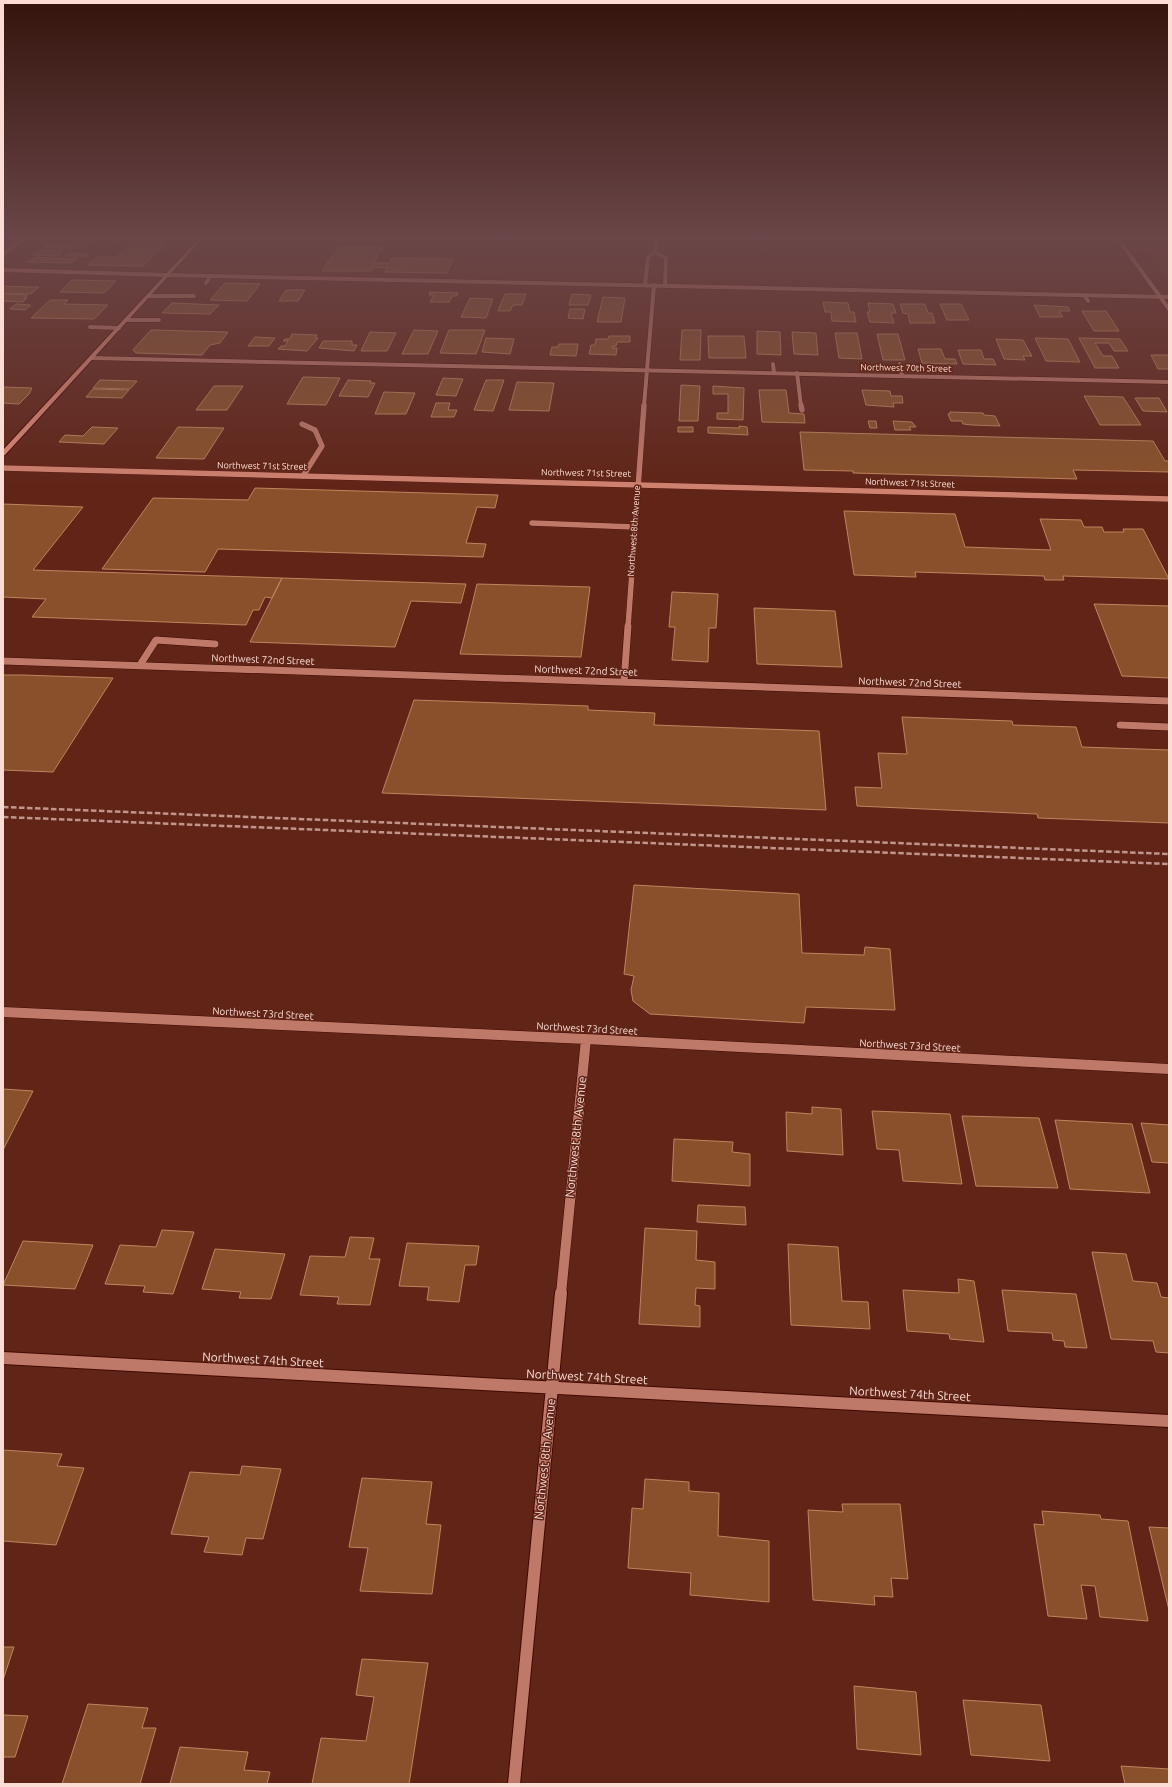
<svg xmlns="http://www.w3.org/2000/svg" width="1172" height="1787" font-family="Ubuntu,sans-serif">
	<style>
		.built { fill: #702b1d }
		.building { fill: #88512b; stroke: #c0845e }
		.lines { fill: none; stroke-linecap: round; stroke-linejoin: round }
		.lane-far2-casing { stroke: #430800; stroke-width: 5 }
		.lane-far1-casing { stroke: #430800; stroke-width: 6 }
		.lane-casing { stroke: #430800; stroke-width: 8 }
		.street-far4-casing { stroke: #430800; stroke-width: 5 }
		.street-far3-casing { stroke: #430800; stroke-width: 6 }
		.street-far2-casing { stroke: #430800; stroke-width: 8 }
		.street-far1-casing { stroke: #430800; stroke-width: 11 }
		.street-casing { stroke: #430800; stroke-width: 14 }
		.secondary-far1-casing { stroke: #430800; stroke-width: 5 }
		.secondary-casing { stroke: #430800; stroke-width: 6 }
		.primary-casing { stroke: #430800; stroke-width: 2 }
		.lane-far2 { stroke: #be7969; stroke-width: 4 }
		.lane-far1 { stroke: #be7969; stroke-width: 5.5 }
		.lane { stroke: #be7969; stroke-width: 7 }
		.street-far4 { stroke: #be7969; stroke-width: 4 }
		.street-far3 { stroke: #be7969; stroke-width: 5.5 }
		.street-far2 { stroke: #be7969; stroke-width: 7 }
		.street-far1 { stroke: #be7969; stroke-width: 10 }
		.street { stroke: #be7969; stroke-width: 12 }
		.secondary-far1 { stroke: #ce816f; stroke-width: 4 }
		.secondary { stroke: #ce816f; stroke-width: 5.5 }
		.primary { fill: #df8975; fill-rule: evenodd }
		.rail { stroke: #c0968c; stroke-width: 2.5; stroke-dasharray: 5.5 2.5; stroke-linecap: butt }
		.labels { text-anchor: middle; stroke-width: 3; stroke-linejoin: round; paint-order: stroke }
		.far-street-label { font-size: 9px; fill: #fcddd5; stroke: #612518 }
		.street-label { font-size: 10px; fill: #fcddd5; stroke: #612518 }
		.near-street-label { font-size: 12px; fill: #fcddd5; stroke: #612518 }
	</style>
	<rect width="100%" height="100%" fill="#612518"/>
	<!-- built -->
	<path class="built" d="M 1133,236 L 1169,236 L 1169,283 Z"/>
	<!-- building -->
	<path class="building" d="M 59,236 L 104,236 L 99,241 L 55,239 Z
		M 119,236 L 147,236 L 141,241 L 166,242 L 143,266 L 88,265 L 97,257 L 117,257 L 133,241 L 114,241 Z
		M 51,242 L 87,243 L 80,248 L 44,247 Z
		M 338,247 L 382,247 L 374,263 L 389,263 L 392,258 L 453,259 L 447,273 L 385,272 L 387,268 L 373,267 L 371,271 L 322,271 Z
		M 41,250 L 61,250 L 58,253 L 62,253 L 59,256 L 33,255 Z
		M 67,253 L 89,254 L 86,256 L 65,256 Z
		M 38,257 L 67,259 L 77,258 L 71,263 L 26,262 Z
		M 72,280 L 116,281 L 104,293 L 60,292 Z
		M 225,283 L 260,284 L 247,301 L 210,300 Z
		M 3,286 L 28,287 L 39,287 L 31,294 L 3,293 Z
		M 286,290 L 305,290 L 298,301 L 279,301 Z
		M 430,292 L 458,293 L 457,296 L 452,296 L 449,302 L 430,302 L 434,295 L 429,295 Z
		M 3,294 L 28,295 L 24,298 L 27,298 L 23,302 L 3,301 Z
		M 505,294 L 526,294 L 522,305 L 513,305 L 510,311 L 498,311 Z
		M 572,294 L 591,295 L 588,305 L 569,305 Z
		M 603,297 L 625,298 L 621,322 L 597,322 Z
		M 470,298 L 493,299 L 486,318 L 461,317 Z
		M 50,300 L 68,300 L 64,304 L 108,305 L 94,319 L 31,318 Z
		M 823,302 L 848,303 L 850,312 L 854,312 L 856,322 L 832,321 L 831,312 L 825,312 Z
		M 172,303 L 219,305 L 210,314 L 162,313 Z
		M 868,303 L 893,304 L 896,313 L 891,313 L 894,323 L 870,322 L 867,312 L 870,312 Z
		M 16,304 L 31,305 L 25,310 L 10,309 Z
		M 900,304 L 925,304 L 928,313 L 932,313 L 935,323 L 910,323 L 908,314 L 903,313 Z
		M 940,304 L 961,304 L 969,320 L 947,320 Z
		M 1034,305 L 1068,307 L 1070,311 L 1059,311 L 1063,317 L 1040,317 Z
		M 570,309 L 585,309 L 583,319 L 568,318 Z
		M 1082,311 L 1106,311 L 1119,331 L 1094,331 Z
		M 151,330 L 228,332 L 220,343 L 210,345 L 202,355 L 136,353 L 133,350 Z
		M 414,330 L 438,331 L 428,354 L 402,354 Z
		M 449,330 L 485,330 L 476,354 L 440,353 Z
		M 682,330 L 701,330 L 700,360 L 680,360 Z
		M 757,331 L 780,332 L 781,355 L 757,354 Z
		M 370,332 L 396,333 L 387,351 L 361,351 Z
		M 792,332 L 816,333 L 818,355 L 794,354 Z
		M 835,333 L 857,333 L 862,359 L 839,358 Z
		M 292,334 L 317,335 L 315,338 L 318,338 L 307,351 L 278,349 L 281,346 L 285,346 L 288,341 L 283,341 L 285,339 L 290,339 Z
		M 877,334 L 898,334 L 905,360 L 883,360 Z
		M 609,336 L 630,336 L 630,342 L 617,342 L 616,346 L 613,346 L 612,348 L 617,348 L 616,355 L 589,354 L 591,345 L 595,345 L 596,339 L 608,339 Z
		M 708,336 L 744,336 L 746,358 L 709,358 Z
		M 255,337 L 275,338 L 269,346 L 248,346 Z
		M 486,338 L 514,339 L 510,354 L 482,352 Z
		M 1035,338 L 1068,339 L 1080,362 L 1046,361 Z
		M 1079,338 L 1120,339 L 1128,351 L 1114,351 L 1109,343 L 1095,343 L 1103,356 L 1112,356 L 1119,368 L 1095,368 Z
		M 996,339 L 1023,340 L 1032,356 L 1023,356 L 1025,360 L 1004,359 Z
		M 323,341 L 352,341 L 352,345 L 357,345 L 354,351 L 319,348 Z
		M 559,344 L 578,344 L 576,356 L 550,355 L 552,347 L 558,347 Z
		M 918,349 L 941,349 L 945,359 L 955,359 L 957,364 L 922,363 Z
		M 958,350 L 981,350 L 984,359 L 993,359 L 996,365 L 963,364 Z
		M 1151,355 L 1169,355 L 1169,369 L 1158,369 Z
		M 303,377 L 340,378 L 326,405 L 287,404 Z
		M 443,378 L 463,379 L 456,396 L 436,395 Z
		M 100,380 L 137,381 L 130,389 L 93,388 Z
		M 348,380 L 371,381 L 370,383 L 375,383 L 368,397 L 339,396 Z
		M 486,380 L 504,380 L 493,411 L 474,410 Z
		M 517,382 L 554,383 L 549,411 L 509,410 Z
		M 681,385 L 700,386 L 698,421 L 679,421 Z
		M 214,386 L 243,386 L 227,410 L 196,410 Z
		M 713,386 L 744,388 L 743,420 L 717,419 L 717,413 L 728,413 L 728,394 L 713,394 Z
		M 3,387 L 32,388 L 29,394 L 19,404 L 3,403 Z
		M 93,389 L 129,390 L 122,398 L 86,397 Z
		M 759,390 L 786,390 L 789,413 L 804,414 L 805,423 L 762,422 Z
		M 862,390 L 890,391 L 891,396 L 902,396 L 903,403 L 893,403 L 894,407 L 866,405 Z
		M 384,392 L 415,393 L 406,414 L 375,414 Z
		M 1084,396 L 1123,397 L 1141,425 L 1100,425 Z
		M 1135,398 L 1159,398 L 1167,412 L 1143,411 Z
		M 436,403 L 450,403 L 448,410 L 457,410 L 454,417 L 431,417 Z
		M 950,412 L 983,413 L 984,415 L 995,416 L 1000,426 L 972,425 L 963,424 L 962,421 L 951,421 L 948,414 L 950,414 Z
		M 868,421 L 876,421 L 877,428 L 870,428 Z
		M 893,421 L 912,422 L 916,427 L 909,427 L 911,430 L 895,430 Z
		M 739,426 L 747,427 L 748,435 L 708,433 L 708,427 L 740,428 Z
		M 92,427 L 118,428 L 104,444 L 59,442 L 65,435 L 83,436 Z
		M 178,427 L 224,428 L 204,459 L 156,458 Z
		M 678,427 L 693,427 L 693,432 L 678,432 Z
		M 800,432 L 1153,441 L 1165,461 L 1169,461 L 1169,472 L 1073,470 L 1077,479 L 853,473 L 853,471 L 804,470 Z
		M 255,488 L 498,495 L 495,508 L 477,507 L 466,543 L 486,544 L 483,557 L 218,549 L 205,572 L 102,569 L 153,498 L 248,500 Z
		M 3,504 L 83,507 L 33,570 L 282,578 L 272,598 L 265,597 L 259,610 L 253,610 L 246,625 L 32,617 L 46,599 L 3,597 Z
		M 844,511 L 955,514 L 965,547 L 1051,550 L 1040,519 L 1081,520 L 1084,527 L 1102,527 L 1104,532 L 1124,532 L 1123,529 L 1143,529 L 1169,579 L 1063,576 L 1064,580 L 1045,580 L 1044,576 L 915,572 L 916,577 L 854,575 Z
		M 282,578 L 466,584 L 461,603 L 411,601 L 395,647 L 250,642 Z
		M 477,584 L 590,587 L 581,657 L 460,654 Z
		M 672,592 L 718,594 L 716,628 L 709,628 L 708,662 L 672,660 L 675,627 L 669,627 Z
		M 1094,604 L 1169,606 L 1169,678 L 1122,676 Z
		M 754,608 L 835,611 L 842,667 L 757,664 Z
		M 3,675 L 22,675 L 113,678 L 53,772 L 3,770 Z
		M 414,700 L 588,706 L 588,710 L 655,713 L 654,725 L 819,731 L 826,810 L 382,793 Z
		M 902,717 L 1012,721 L 1013,725 L 1076,727 L 1082,747 L 1169,750 L 1169,823 L 1038,818 L 1037,814 L 857,806 L 855,787 L 882,788 L 878,753 L 907,754 Z
		M 634,885 L 799,894 L 802,953 L 864,955 L 865,947 L 890,949 L 895,1010 L 806,1007 L 804,1023 L 650,1014 L 633,1001 L 631,990 L 634,976 L 624,974 Z
		M 3,1089 L 33,1091 L 3,1150 Z
		M 812,1107 L 841,1109 L 843,1155 L 787,1151 L 786,1112 L 812,1114 Z
		M 872,1111 L 950,1114 L 962,1184 L 903,1181 L 899,1150 L 877,1149 Z
		M 962,1116 L 1039,1118 L 1058,1188 L 976,1186 Z
		M 1055,1120 L 1132,1124 L 1150,1193 L 1070,1189 Z
		M 1141,1123 L 1169,1125 L 1169,1163 L 1152,1162 Z
		M 674,1139 L 733,1142 L 732,1152 L 750,1154 L 750,1186 L 672,1181 Z
		M 698,1205 L 745,1207 L 746,1225 L 697,1222 Z
		M 645,1228 L 697,1231 L 696,1260 L 715,1262 L 715,1289 L 696,1288 L 695,1305 L 700,1306 L 700,1327 L 639,1324 Z
		M 162,1230 L 194,1232 L 173,1294 L 143,1292 L 145,1286 L 105,1284 L 120,1245 L 156,1247 Z
		M 350,1237 L 374,1238 L 369,1259 L 380,1259 L 370,1305 L 337,1304 L 339,1297 L 300,1295 L 310,1256 L 345,1257 Z
		M 23,1241 L 93,1245 L 75,1289 L 3,1285 Z
		M 407,1243 L 479,1246 L 476,1265 L 465,1265 L 459,1302 L 427,1300 L 429,1287 L 399,1286 Z
		M 788,1244 L 838,1247 L 842,1301 L 868,1302 L 870,1329 L 791,1325 Z
		M 215,1249 L 285,1254 L 271,1299 L 239,1298 L 241,1292 L 202,1289 Z
		M 1092,1252 L 1126,1254 L 1133,1281 L 1157,1283 L 1161,1297 L 1169,1298 L 1169,1353 L 1156,1352 L 1153,1341 L 1111,1339 Z
		M 958,1279 L 974,1281 L 984,1342 L 950,1339 L 949,1334 L 907,1331 L 903,1290 L 959,1293 Z
		M 1002,1290 L 1076,1294 L 1087,1348 L 1065,1347 L 1064,1341 L 1053,1340 L 1052,1333 L 1008,1331 Z
		M 3,1450 L 62,1454 L 57,1466 L 84,1468 L 56,1545 L 3,1541 Z
		M 242,1466 L 281,1469 L 263,1539 L 246,1538 L 242,1555 L 204,1552 L 209,1537 L 171,1534 L 190,1472 L 240,1475 Z
		M 362,1478 L 432,1482 L 426,1524 L 441,1525 L 432,1594 L 360,1591 L 368,1548 L 349,1547 Z
		M 645,1479 L 689,1482 L 689,1491 L 719,1493 L 718,1536 L 769,1541 L 769,1602 L 690,1595 L 691,1573 L 628,1568 L 632,1508 L 643,1509 Z
		M 842,1504 L 900,1504 L 908,1579 L 891,1578 L 893,1597 L 874,1596 L 875,1605 L 813,1600 L 808,1510 L 843,1512 Z
		M 1042,1511 L 1100,1515 L 1101,1519 L 1128,1521 L 1148,1621 L 1100,1617 L 1095,1586 L 1081,1585 L 1087,1619 L 1048,1616 L 1034,1524 L 1044,1525 Z
		M 1149,1527 L 1169,1528 L 1169,1610 Z
		M 3,1647 L 14,1647 L 3,1680 Z
		M 362,1659 L 428,1663 L 409,1784 L 312,1784 L 321,1738 L 366,1741 L 374,1697 L 356,1695 Z
		M 854,1686 L 916,1692 L 921,1755 L 857,1749 Z
		M 963,1700 L 1041,1705 L 1050,1761 L 971,1755 Z
		M 88,1704 L 148,1708 L 142,1728 L 156,1728 L 140,1784 L 62,1784 Z
		M 3,1715 L 28,1716 L 15,1757 L 4,1757 L 3,1759 Z
		M 180,1747 L 248,1752 L 244,1770 L 270,1772 L 267,1784 L 170,1784 Z
		M 1121,1766 L 1169,1769 L 1169,1784 L 1125,1784 Z"/>
	<g class="lines">
		<!-- lane-far2 casing -->
		<g class="lane-far2-casing">
			<path id="lane-far2" d="M 177,236 L 203,237
				M 654,240 L 656,241 L 655,252
				M 206,283 L 210,277
				M 645,285 L 648,257 L 655,252 L 666,258 L 665,286
				M 1084,295 L 1088,301
				M 148,296 L 194,296
				M 127,320 L 159,320
				M 90,327 L 119,328
				M 773,364 L 774,373
				M 900,364 L 902,376
				M 797,373 L 801,406"/>
		</g>
		<!-- lane-far1 casing -->
		<g class="lane-far1-casing">
			<path id="lane-far1" d="M 801,405 L 802,410
				M 302,424 L 315,430 L 322,446 L 303,476
				M 532,523 L 634,527"/>
		</g>
		<!-- lane casing -->
		<g class="lane-casing">
			<path id="lane" d="M 140,665 L 156,640 L 215,644
				M 1120,725 L 1169,727"/>
		</g>
		<!-- street-far4 casing -->
		<g class="street-far4-casing">
			<path id="street-far4" d="M 3,255 L 27,236
				M 167,275 L 1169,297
				M 91,358 L 1169,382
				M 644,406 L 654,285"/>
		</g>
		<!-- street-far3 casing -->
		<g class="street-far3-casing">
			<path id="street-far3" d="M 628,627 L 644,405"/>
		</g>
		<!-- street-far2 casing -->
		<g class="street-far2-casing">
			<path id="street-far2" d="M 3,661 L 1169,701
				M 624,682 L 628,626"/>
		</g>
		<!-- street-far1 casing -->
		<g class="street-far1-casing">
			<path id="street-far1" d="M 3,1012 L 586,1039 L 1169,1069
				M 561,1294 L 586,1039"/>
		</g>
		<!-- street casing -->
		<g class="street-casing">
			<path id="street" d="M 3,1358 L 1169,1421
				M 514,1784 L 561,1293"/>
		</g>
		<!-- secondary-far1 casing -->
		<g class="secondary-far1-casing">
			<path id="secondary-far1" d="M 1116,236 L 1169,309
				M 3,270 L 167,275"/>
		</g>
		<!-- secondary casing -->
		<g class="secondary-casing">
			<path id="secondary" d="M 3,468 L 1169,499"/>
		</g>
		<!-- primary casing -->
		<g class="primary-casing">
			<path id="primary" d="M 201,236 L 205,236 L 5,455 L 3,456 L 3,450 Z"/>
		</g>
		<!-- lane-far2 -->
		<use href="#lane-far2" class="lane-far2"/>
		<!-- lane-far1 -->
		<use href="#lane-far1" class="lane-far1"/>
		<!-- lane -->
		<use href="#lane" class="lane"/>
		<!-- street-far4 -->
		<use href="#street-far4" class="street-far4"/>
		<!-- street-far3 -->
		<use href="#street-far3" class="street-far3"/>
		<!-- street-far2 -->
		<use href="#street-far2" class="street-far2"/>
		<!-- street-far1 -->
		<use href="#street-far1" class="street-far1"/>
		<!-- street -->
		<use href="#street" class="street"/>
		<!-- secondary-far1 -->
		<use href="#secondary-far1" class="secondary-far1"/>
		<!-- secondary -->
		<use href="#secondary" class="secondary"/>
		<!-- primary -->
		<use href="#primary" class="primary"/>
		<!-- rail -->
		<path class="rail" d="M 3,807 L 1169,854
			M 3,817 L 1169,864"/>
	</g>
	<!-- sky -->
	<linearGradient id="sky" x2="0" y2="1"><stop stop-color="#35140d"/><stop offset="0.49" stop-color="#6a4648"/><stop offset="1" stop-color="#6a4648" stop-opacity="0"/></linearGradient>
	<rect width="1172" height="486" fill="url(#sky)"/>
	<g class="labels">
		<!-- far-street labels -->
		<g class="far-street-label">
			<text transform="translate(906 368) rotate(1)" y="3">Northwest 70th Street</text>
			<text transform="translate(262 466) rotate(1)" y="3">Northwest 71st Street</text>
			<text transform="translate(586 473) rotate(1)" y="3">Northwest 71st Street</text>
			<text transform="translate(910 483) rotate(2)" y="3">Northwest 71st Street</text>
			<text transform="translate(634 531) rotate(-86)" y="3">Northwest 8th Avenue</text>
		</g>
		<!-- street labels -->
		<g class="street-label">
			<text transform="translate(263 659) rotate(2)" y="4">Northwest 72nd Street</text>
			<text transform="translate(586 670) rotate(2)" y="4">Northwest 72nd Street</text>
			<text transform="translate(910 682) rotate(2)" y="4">Northwest 72nd Street</text>
			<text transform="translate(263 1013) rotate(3)" y="4">Northwest 73rd Street</text>
			<text transform="translate(587 1028) rotate(3)" y="4">Northwest 73rd Street</text>
			<text transform="translate(910 1045) rotate(3)" y="4">Northwest 73rd Street</text>
		</g>
		<!-- near-street labels -->
		<g class="near-street-label">
			<text transform="translate(576 1137) rotate(-84)" y="4">Northwest 8th Avenue</text>
			<text transform="translate(263 1360) rotate(3)" y="4">Northwest 74th Street</text>
			<text transform="translate(587 1377) rotate(3)" y="4">Northwest 74th Street</text>
			<text transform="translate(910 1394) rotate(3)" y="4">Northwest 74th Street</text>
			<text transform="translate(545 1459) rotate(-84)" y="4">Northwest 8th Avenue</text>
		</g>
	</g>
	<!-- border -->
	<rect width="1172" height="1787" fill="none" stroke="#fcddd5" stroke-width="8"/>
</svg>
